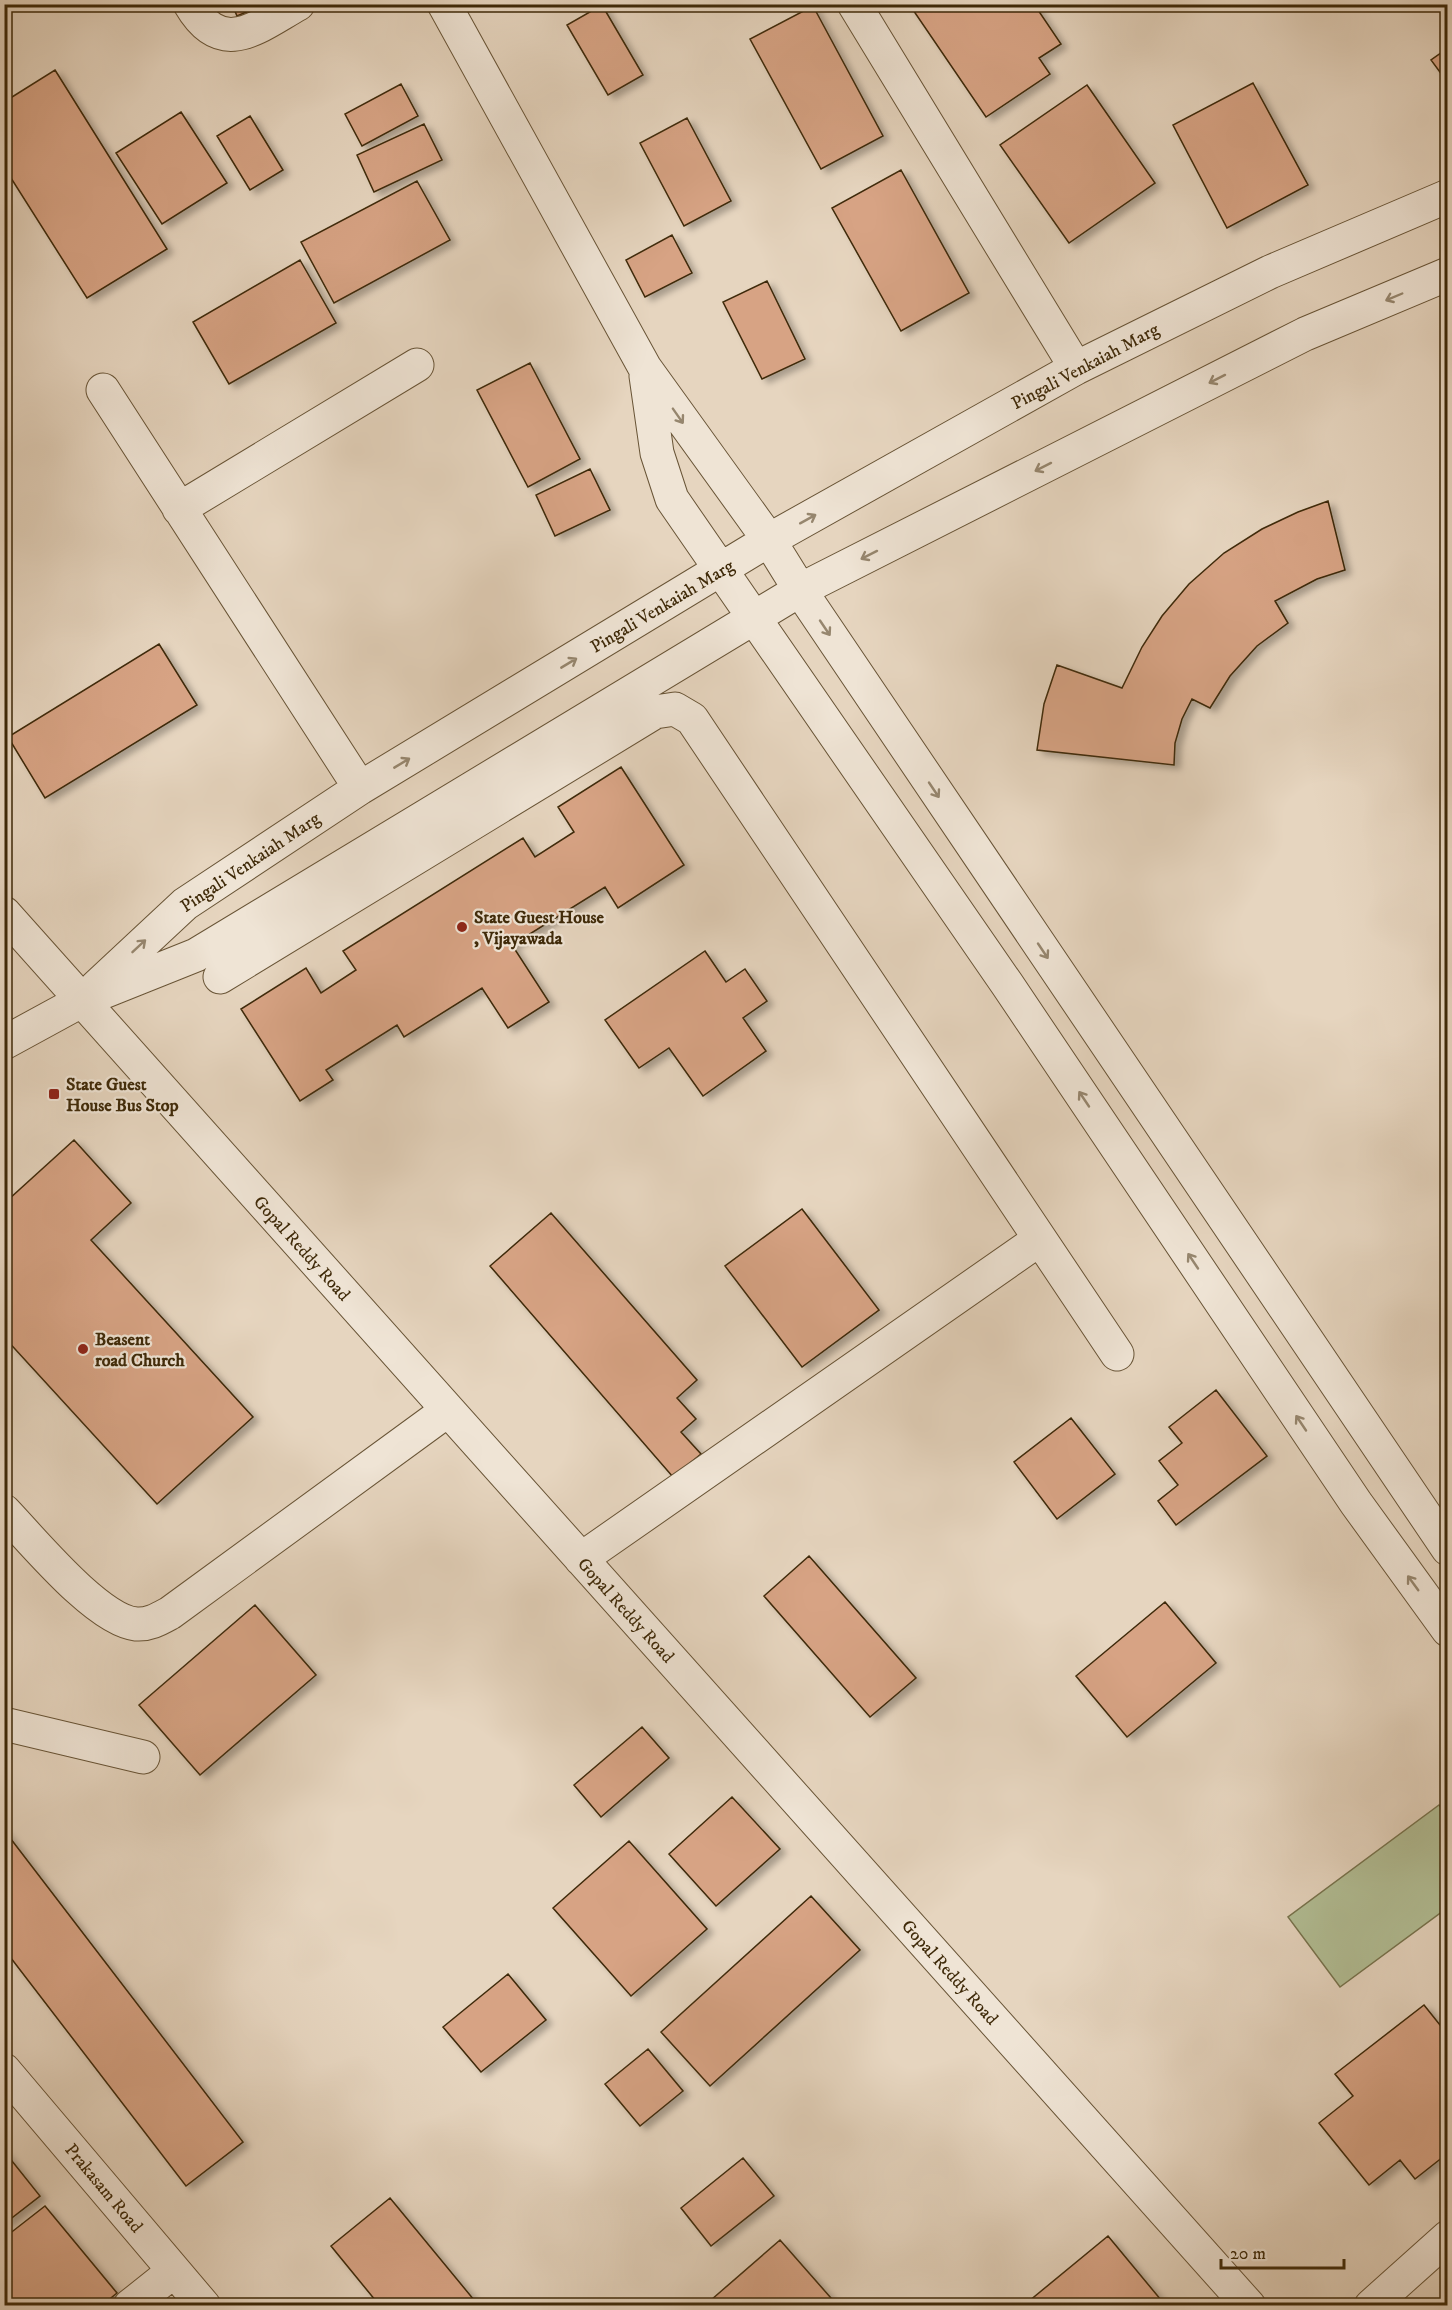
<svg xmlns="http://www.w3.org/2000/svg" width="1452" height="2310" font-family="'IM FELL DW Pica',serif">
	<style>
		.green { fill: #b2be95; stroke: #78744e; stroke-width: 1.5 }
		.building { fill: #d7a384; stroke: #3e2908; stroke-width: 1.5; filter: url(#shadow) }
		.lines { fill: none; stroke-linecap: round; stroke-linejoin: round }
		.minor-casing { stroke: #685436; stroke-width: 35 }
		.minor { stroke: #efe4d5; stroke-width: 33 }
		.oneway { stroke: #96866e }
		.poi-dot { fill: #8f2418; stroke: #efe4d5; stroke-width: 2 }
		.labels { text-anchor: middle; stroke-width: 4.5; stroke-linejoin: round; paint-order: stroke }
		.street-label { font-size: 18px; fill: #3e2908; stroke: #efe4d5 }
		.poi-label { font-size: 18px; font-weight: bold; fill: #3e2908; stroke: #efe4d5; text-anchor: start }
	</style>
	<defs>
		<filter id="shadow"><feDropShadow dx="6" dy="4" stdDeviation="3" flood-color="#0004"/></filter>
	</defs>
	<rect width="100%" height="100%" fill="#e6d5bf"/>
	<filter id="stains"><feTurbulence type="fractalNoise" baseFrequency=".00333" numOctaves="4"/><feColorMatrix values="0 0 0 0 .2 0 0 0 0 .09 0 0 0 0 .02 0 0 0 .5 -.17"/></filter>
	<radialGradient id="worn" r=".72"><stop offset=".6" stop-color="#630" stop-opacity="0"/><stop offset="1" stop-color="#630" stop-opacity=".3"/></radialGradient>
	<!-- green -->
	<path class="green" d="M 1439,1805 L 1447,1815 L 1447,1908 L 1340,1987 L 1288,1917 Z"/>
	<!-- building -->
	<path class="building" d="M 232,4 L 265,4 L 237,16 Z
		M 909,4 L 1034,4 L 1061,44 L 1039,58 L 1050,74 L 986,117 Z
		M 602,5 L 643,75 L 608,95 L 567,25 Z
		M 813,6 L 883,136 L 821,169 L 750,39 Z
		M 1448,48 L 1448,83 L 1431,60 Z
		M 55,70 L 167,249 L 87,298 L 4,167 L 4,102 Z
		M 1253,83 L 1308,185 L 1227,228 L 1173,125 Z
		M 401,84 L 418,116 L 362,146 L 345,114 Z
		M 1087,85 L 1155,183 L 1069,243 L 1000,145 Z
		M 181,112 L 227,183 L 162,224 L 116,153 Z
		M 250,116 L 283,170 L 250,190 L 217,136 Z
		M 687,118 L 731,201 L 684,226 L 640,143 Z
		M 424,124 L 442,160 L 374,192 L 357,155 Z
		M 901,170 L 969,293 L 901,331 L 832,208 Z
		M 417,181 L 450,240 L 334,303 L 301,242 Z
		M 672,235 L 692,273 L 645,297 L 626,260 Z
		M 300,260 L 336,323 L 229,384 L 193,322 Z
		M 767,281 L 805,359 L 762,379 L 723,302 Z
		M 530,363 L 580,459 L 528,487 L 477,390 Z
		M 590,469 L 610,510 L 555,536 L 536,495 Z
		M 1328,501 L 1345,570 L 1317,579 L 1275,601 L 1288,623 L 1257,646 L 1230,676 L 1210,708 L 1192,699 L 1182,719 L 1175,743 L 1174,765 L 1037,750 L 1044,704 L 1057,665 L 1122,688 L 1142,647 L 1162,616 L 1189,584 L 1224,553 L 1262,529 L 1298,512 Z
		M 159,644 L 197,705 L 45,798 L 8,737 Z
		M 621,767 L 684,865 L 618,908 L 605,887 L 512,945 L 549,1002 L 508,1028 L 482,988 L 404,1037 L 397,1025 L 326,1070 L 333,1080 L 300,1101 L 241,1009 L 306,968 L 321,993 L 356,970 L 343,951 L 523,838 L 535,857 L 574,832 L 558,807 Z
		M 705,951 L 726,982 L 745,969 L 767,1001 L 743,1018 L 766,1051 L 703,1096 L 669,1048 L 639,1068 L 605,1020 Z
		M 74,1140 L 131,1203 L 91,1240 L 253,1417 L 157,1504 L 4,1337 L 4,1189 L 9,1199 Z
		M 802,1209 L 879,1310 L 802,1367 L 725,1266 Z
		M 551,1213 L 697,1380 L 677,1398 L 696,1419 L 681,1432 L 701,1454 L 673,1477 L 490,1266 Z
		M 1216,1390 L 1267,1456 L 1176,1525 L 1158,1501 L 1178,1485 L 1159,1461 L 1182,1443 L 1169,1427 Z
		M 1071,1418 L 1115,1474 L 1057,1519 L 1014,1462 Z
		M 809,1556 L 916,1678 L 870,1717 L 764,1596 Z
		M 1165,1602 L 1216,1663 L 1127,1737 L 1076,1676 Z
		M 255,1605 L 316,1675 L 200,1775 L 139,1705 Z
		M 642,1727 L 669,1758 L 601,1817 L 574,1785 Z
		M 732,1797 L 780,1849 L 716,1906 L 669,1854 Z
		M 4,1830 L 243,2142 L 186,2186 L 4,1949 Z
		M 629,1841 L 707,1929 L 631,1996 L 553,1908 Z
		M 811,1896 L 860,1950 L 710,2086 L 661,2032 Z
		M 508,1974 L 546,2020 L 481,2072 L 443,2027 Z
		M 1424,2005 L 1448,2035 L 1448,2153 L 1415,2179 L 1400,2160 L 1369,2185 L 1319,2123 L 1353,2096 L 1335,2074 Z
		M 648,2049 L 683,2091 L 640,2126 L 605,2084 Z
		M 4,2151 L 40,2196 L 4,2224 Z
		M 743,2158 L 774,2196 L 711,2246 L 681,2208 Z
		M 390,2198 L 479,2306 L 380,2306 L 331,2246 Z
		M 45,2206 L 117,2293 L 101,2306 L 4,2306 L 4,2238 Z
		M 1108,2236 L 1166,2306 L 1023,2306 Z
		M 780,2240 L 838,2306 L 717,2306 L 711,2300 Z"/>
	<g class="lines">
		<!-- minor casing -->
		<g class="minor-casing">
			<path id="minor" d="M 190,4 C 222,59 257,27 298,4
				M 444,4 L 645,368 L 769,540 L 800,590 L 1448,1549
				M 854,4 L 1076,368
				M 646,376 L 657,453 L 672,499 L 1007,984 L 1356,1503 L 1448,1630
				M 103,390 L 360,788
				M 179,509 L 417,365
				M 4,913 L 1249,2306
				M 220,977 L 655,712 L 675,709 L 692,719 L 1117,1354
				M 96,987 L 185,904 L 360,788 L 769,540 L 1076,368 L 1270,272 L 1448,196
				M 4,1043 L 81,1001 L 196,955 L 800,590 L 1305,334 L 1448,274
				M 4,1511 C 32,1540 97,1620 136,1624 C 149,1625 159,1619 170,1613 L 448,1410
				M 581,1559 L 1040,1239
				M 4,1724 L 143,1757
				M 4,2070 L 204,2306
				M 130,2306 L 174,2271
				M 1371,2306 L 1448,2237"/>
		</g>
		<!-- minor -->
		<use href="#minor" class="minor"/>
	</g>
	<!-- one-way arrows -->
	<defs><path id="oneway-shaft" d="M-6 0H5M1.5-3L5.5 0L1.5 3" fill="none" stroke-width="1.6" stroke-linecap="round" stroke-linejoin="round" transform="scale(1.5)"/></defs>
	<g class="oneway">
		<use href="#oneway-shaft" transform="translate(1394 297) rotate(157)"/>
		<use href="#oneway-shaft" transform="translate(1217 379) rotate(153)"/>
		<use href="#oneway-shaft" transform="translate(678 416) rotate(55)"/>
		<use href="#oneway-shaft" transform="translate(1043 467) rotate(153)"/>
		<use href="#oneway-shaft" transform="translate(808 519) rotate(-29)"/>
		<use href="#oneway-shaft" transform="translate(869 555) rotate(153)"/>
		<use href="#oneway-shaft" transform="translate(825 628) rotate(56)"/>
		<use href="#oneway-shaft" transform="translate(569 663) rotate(-31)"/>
		<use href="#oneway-shaft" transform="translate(402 763) rotate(-31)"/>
		<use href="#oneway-shaft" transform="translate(934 790) rotate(56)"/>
		<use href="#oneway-shaft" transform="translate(139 946) rotate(-43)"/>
		<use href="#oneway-shaft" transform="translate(1043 951) rotate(56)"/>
		<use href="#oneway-shaft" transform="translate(1084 1099) rotate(-124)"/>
		<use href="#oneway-shaft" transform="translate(1193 1261) rotate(-124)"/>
		<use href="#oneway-shaft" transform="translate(1301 1423) rotate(-124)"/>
		<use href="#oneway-shaft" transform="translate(1413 1583) rotate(-126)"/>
	</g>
	<!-- markers -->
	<g class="poi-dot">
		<circle cx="462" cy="927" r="6"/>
		<rect x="48" y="1088" width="12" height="12" rx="3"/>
		<circle cx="83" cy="1349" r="6"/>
	</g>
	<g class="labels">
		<!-- street labels -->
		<g class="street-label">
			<text transform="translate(1085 366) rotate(-28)" y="6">Pingali Venkaiah Marg</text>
			<text transform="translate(662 606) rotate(-31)" y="6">Pingali Venkaiah Marg</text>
			<text transform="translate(250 862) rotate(-34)" y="6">Pingali Venkaiah Marg</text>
			<text transform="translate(302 1248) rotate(48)" y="6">Gopal Reddy Road</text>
			<text transform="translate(626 1610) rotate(48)" y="6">Gopal Reddy Road</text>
			<text transform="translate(950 1972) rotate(48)" y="6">Gopal Reddy Road</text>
			<text transform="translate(104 2188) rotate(50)" y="6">Prakasam Road</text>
		</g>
		<!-- poi labels -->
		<g class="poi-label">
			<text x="474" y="923">State Guest House<tspan x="474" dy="21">, Vijayawada</tspan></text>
			<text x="66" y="1090">State Guest<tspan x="66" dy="21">House Bus Stop</tspan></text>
			<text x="95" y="1345">Beasent<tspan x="95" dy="21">road Church</tspan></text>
		</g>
	</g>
	<!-- margin -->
	<rect width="1452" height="2310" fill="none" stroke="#e6d5bf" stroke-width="24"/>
	<rect x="6" y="6" width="1440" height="2298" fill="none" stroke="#3e2908" stroke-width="3"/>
	<rect x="12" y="12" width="1428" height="2286" fill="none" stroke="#3e2908" stroke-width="1.5"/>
	<!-- scale -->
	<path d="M1221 2259v9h123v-9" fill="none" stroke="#3e2908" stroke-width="3"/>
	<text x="1230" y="2259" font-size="18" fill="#3e2908" stroke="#efe4d5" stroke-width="4.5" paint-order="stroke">20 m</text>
	<rect width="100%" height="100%" filter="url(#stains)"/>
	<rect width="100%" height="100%" fill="url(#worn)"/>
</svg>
